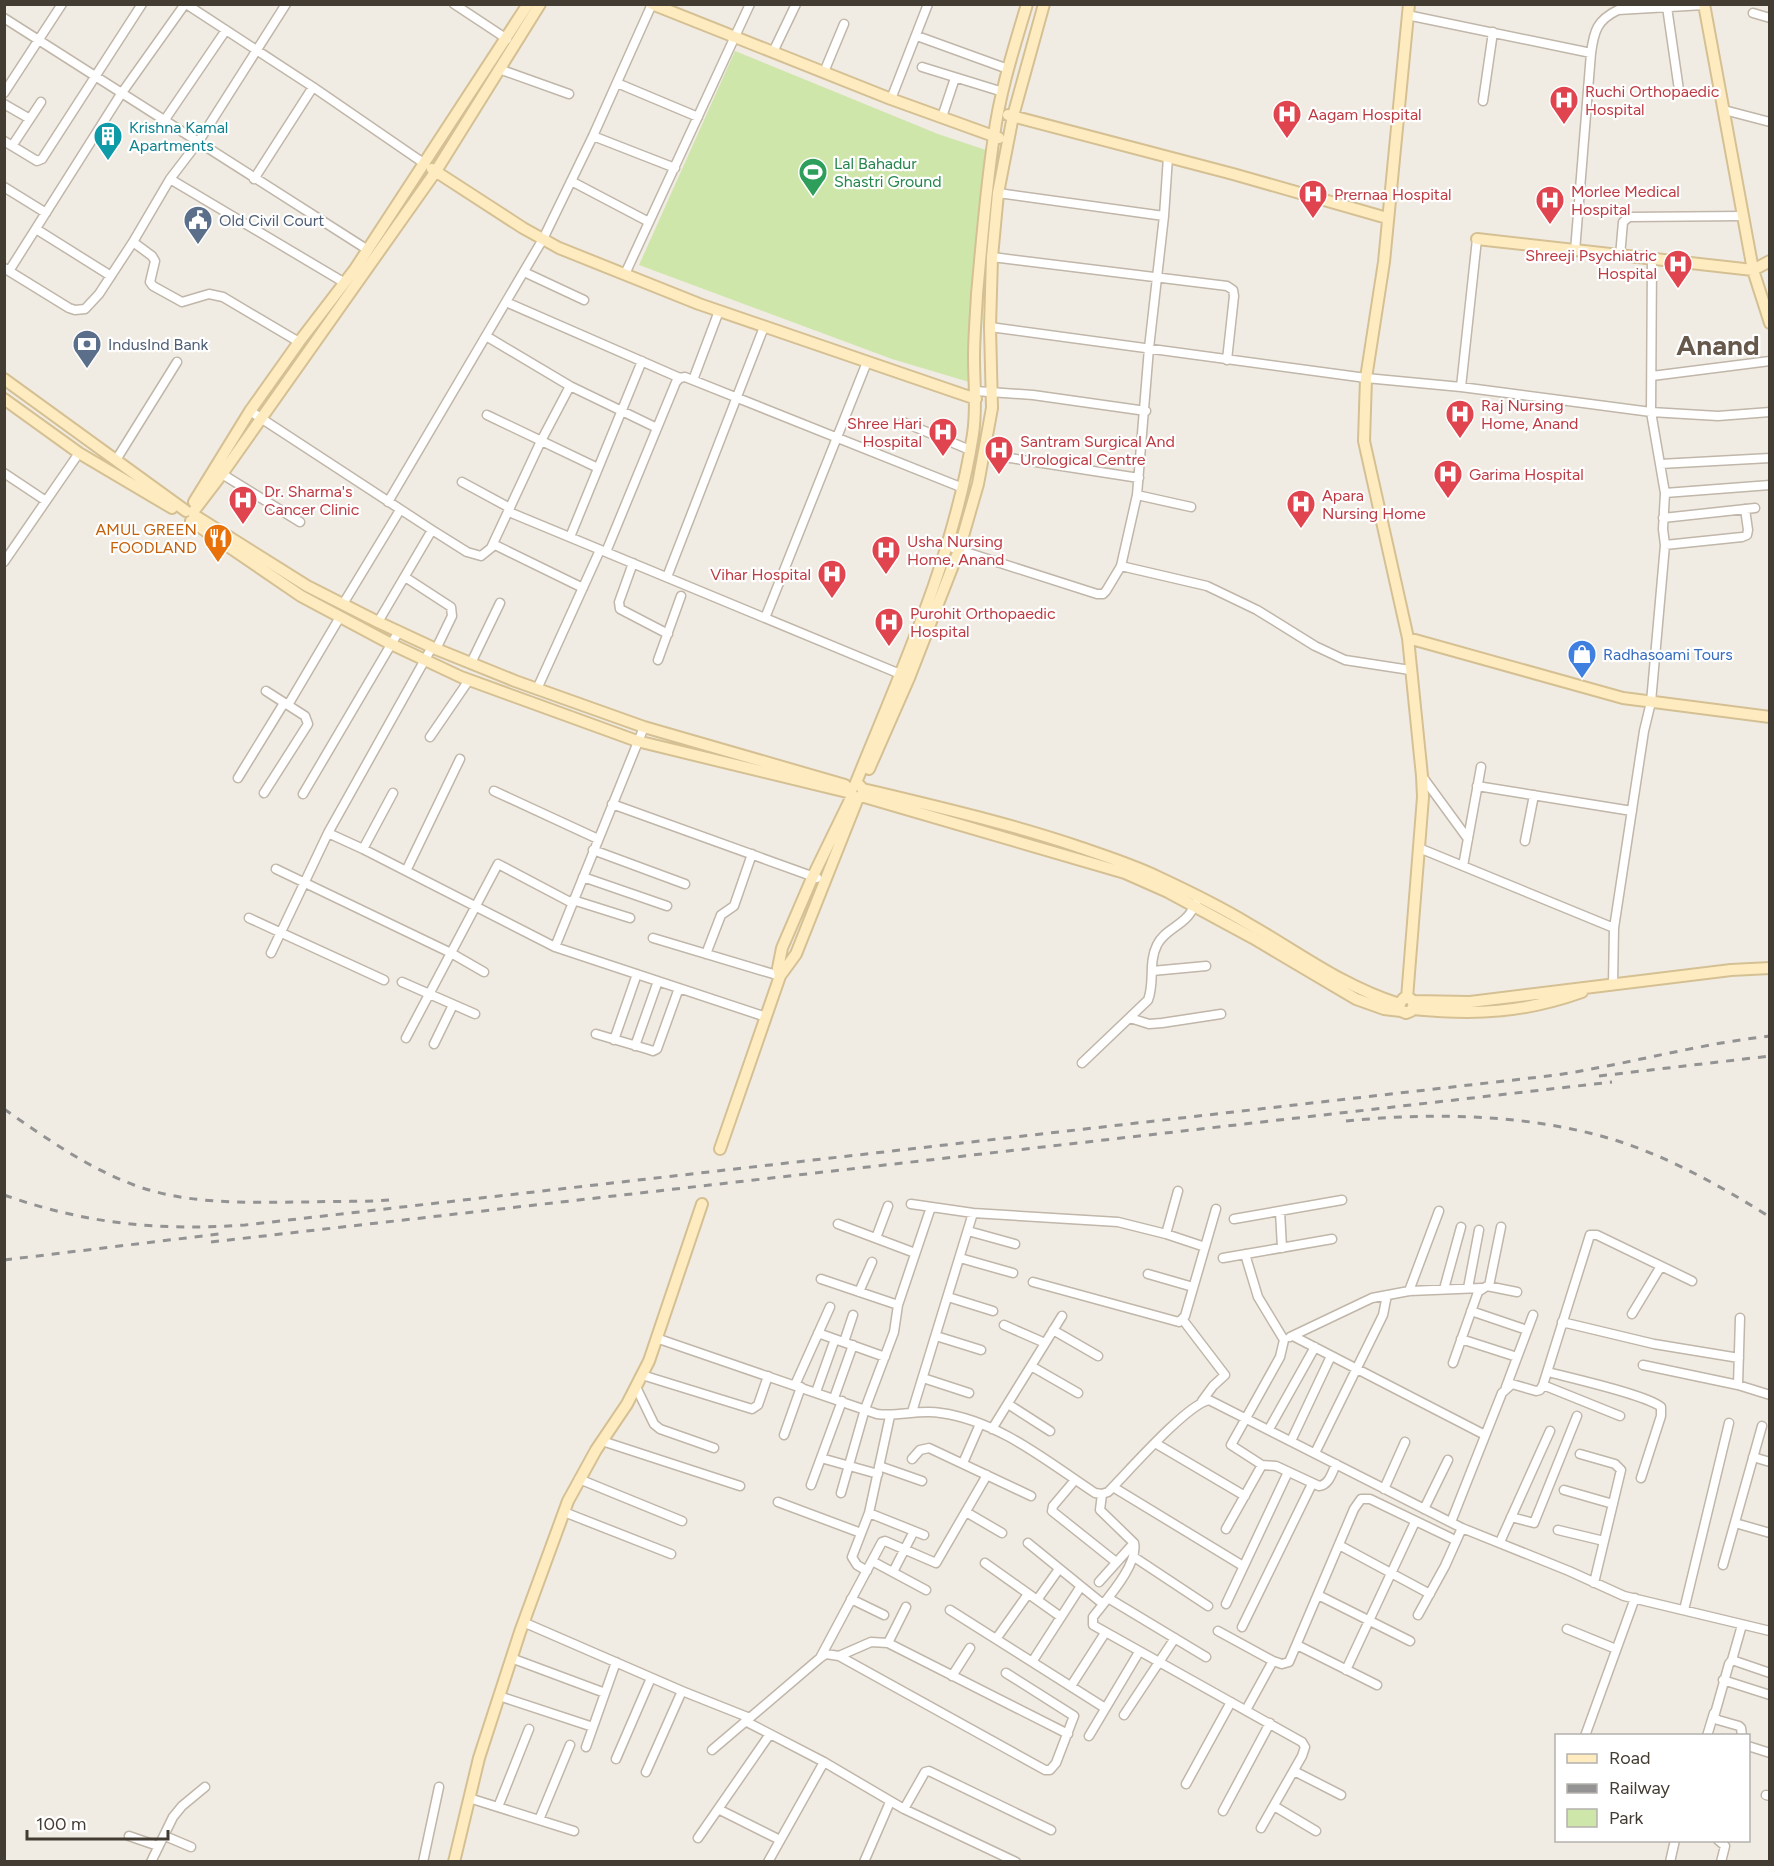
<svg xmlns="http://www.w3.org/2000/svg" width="1774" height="1866" font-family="Figtree,sans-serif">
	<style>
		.green { fill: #cfe6ab }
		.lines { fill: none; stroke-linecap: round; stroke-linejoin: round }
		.street-casing { stroke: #c0b6a9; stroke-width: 11 }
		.secondary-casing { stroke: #d5c094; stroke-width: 14 }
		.street { stroke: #fff; stroke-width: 8 }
		.secondary { stroke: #feecc0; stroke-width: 10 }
		.rail { stroke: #939393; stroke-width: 3; stroke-dasharray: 8 8; stroke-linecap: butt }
		.labels { text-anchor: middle; stroke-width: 4.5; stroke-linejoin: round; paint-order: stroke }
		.health-label { font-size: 16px; fill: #be3a42; stroke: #fff; text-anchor: start }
		.culture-label { font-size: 16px; fill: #0d838f; stroke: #fff; text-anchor: start }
		.leisure-label { font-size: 16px; fill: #27864d; stroke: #fff; text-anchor: start }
		.service-label { font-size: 16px; fill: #4e5e75; stroke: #fff; text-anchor: start }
		.food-label { font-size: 16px; fill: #c56008; stroke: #fff; text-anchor: end }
		.shop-label { font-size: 16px; fill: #366cbe; stroke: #fff; text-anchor: start }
		.town-label { font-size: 28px; font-weight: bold; fill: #66594b; stroke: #fff }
	</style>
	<rect width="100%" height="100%" fill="#f1ece3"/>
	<!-- green -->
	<path class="green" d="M 735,51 L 938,134 L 992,152 L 979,385 L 892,359 L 639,265 Z"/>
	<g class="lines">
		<!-- street casing -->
		<g class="street-casing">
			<path id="street" d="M 186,4 L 313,87 L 425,164
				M 454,4 L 507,39
				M 1667,7 L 1679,90
				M 1753,13 L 1770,18
				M 1407,15 L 1591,53
				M 4,18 L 368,250
				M 917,36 L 1008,69
				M 773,52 L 796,4
				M 922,67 L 1003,92
				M 499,69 L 569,94
				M 824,72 L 844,24
				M 617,83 L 698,117
				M 4,93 L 62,4
				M 891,99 L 928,4
				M 1483,101 L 1493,32
				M 4,104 L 30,119
				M 1724,110 L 1770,122
				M 942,117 L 955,78
				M 164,121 L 226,30
				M 593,136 L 675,168
				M 4,141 L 37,161 L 42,159 L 142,4
				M 12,146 L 41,102
				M 170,179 L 345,283
				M 254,179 L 313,87
				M 571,181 L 649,222
				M 4,187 L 46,213
				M 998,193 L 1164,216
				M 36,229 L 111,276
				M 133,242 L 152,256 L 155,261 L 150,282 L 153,286 L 182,302 L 209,294 L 223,297 L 299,342
				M 1575,251 L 1591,53 C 1594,31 1597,20 1618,10 L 1704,5
				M 1620,256 L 1623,222 L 1629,217 L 1743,216
				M 992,257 L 1227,286 L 1233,290 L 1234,296 L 1227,360
				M 4,268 L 69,308 L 75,310 L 85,309 L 99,294 L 133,242 L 170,179 L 199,141 L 286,4
				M 9,271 L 121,94 L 185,4
				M 524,272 L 584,300
				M 625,274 L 750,4
				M 506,302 L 680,378
				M 990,327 L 1366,378 L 1461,387 L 1651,412 L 1718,416 L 1770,412
				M 1652,376 L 1770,361
				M 693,380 L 719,311
				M 570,386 L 657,428
				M 1461,387 L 1477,239
				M 975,391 L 1033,395 L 1146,411
				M 250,411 L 432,530 L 467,552 L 481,556 L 491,548 L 541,441 L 570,386 L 486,336
				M 487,415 L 598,468
				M 903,422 L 970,450
				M 984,454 L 1139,478
				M 116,460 L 177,362
				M 1660,464 L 1770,458
				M 4,473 L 46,501
				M 222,474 L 300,522
				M 462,482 L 510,508
				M 1665,493 L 1770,485
				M 1137,495 L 1191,507
				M 388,502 L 543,239 L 593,136 L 652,4
				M 509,512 L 905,676
				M 1663,518 L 1755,508
				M 570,537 L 642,361
				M 493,544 L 583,588
				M 1665,545 L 1742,537 L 1747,535 L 1748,530 L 1745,509
				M 947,546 L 1097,594 L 1103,594 L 1106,591 L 1121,566 L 1137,495 L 1149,348 L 1164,216 L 1168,157
				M 606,552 L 676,382 L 680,378 L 685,377 L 963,488
				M 4,562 L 79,453
				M 633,563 L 619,602 L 620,609 L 668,634
				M 1121,566 L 1207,586 L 1257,610 L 1315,646 L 1345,660 L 1410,670
				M 405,577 L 451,607 L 452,616 L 436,649
				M 667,577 L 764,327
				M 343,604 L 400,510
				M 765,618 L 867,362
				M 378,622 L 432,530
				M 658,660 L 681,596
				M 471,663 L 500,603
				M 537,689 L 600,550
				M 288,705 L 340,617
				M 430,737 L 469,680
				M 1422,776 L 1468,839
				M 238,778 L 284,703
				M 1477,786 L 1632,811
				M 494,791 L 598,839
				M 264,793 L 308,724 L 305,716 L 266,691
				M 303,794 L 399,631
				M 612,804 L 817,878
				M 328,833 L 363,849 L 555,947 L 766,1017
				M 1525,841 L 1534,795
				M 1419,848 L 1614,928
				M 363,849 L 393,793
				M 593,850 L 685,884
				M 1463,866 L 1481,767
				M 276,869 L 451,953 L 484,972
				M 406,871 L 460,759
				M 583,877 L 667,906
				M 573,900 L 630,918
				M 249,918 L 384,980
				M 653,938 L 780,976
				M 555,947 L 644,727
				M 271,953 L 328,833 L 432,647
				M 706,954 L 721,915 L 734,906 L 752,854
				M 1152,971 L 1206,966
				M 402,982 L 475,1014
				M 1613,985 L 1614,928 L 1644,731 L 1651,702 L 1665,545 L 1663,529 L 1665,493 L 1651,412 L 1652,259
				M 1130,1018 L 1149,1024 L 1162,1023 L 1221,1014
				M 596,1034 L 647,1049 L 653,1051 L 657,1049 L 679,988
				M 406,1038 L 498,864 L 572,903
				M 614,1040 L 637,974
				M 434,1044 L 453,1005
				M 635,1046 L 658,981
				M 1082,1063 L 1148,1000 C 1155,983 1148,963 1157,945 C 1163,932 1178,927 1187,917 C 1192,912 1194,906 1197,901
				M 911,1204 L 973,1213 L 1118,1222 L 1166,1234 L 1205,1247
				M 1280,1211 L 1282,1248
				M 1234,1219 L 1342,1200
				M 838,1224 L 915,1253
				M 968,1231 L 1015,1244
				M 1166,1234 L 1178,1191
				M 876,1238 L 888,1206
				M 1245,1254 L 1258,1297 L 1284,1340 L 1280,1357 L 1231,1445 L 1262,1465 L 1276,1466 L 1319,1486 C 1329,1485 1332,1473 1336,1464
				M 960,1258 L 1013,1273
				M 1223,1258 L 1332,1239
				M 1148,1274 L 1193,1287
				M 821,1279 L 898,1305
				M 1033,1282 L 1179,1322 L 1185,1316 L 1216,1209
				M 1489,1286 L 1501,1227
				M 1468,1288 L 1479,1230
				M 1444,1289 L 1461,1227
				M 1409,1291 L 1439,1211
				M 859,1292 L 872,1262
				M 948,1297 L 993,1311
				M 1471,1311 L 1527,1330
				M 1632,1314 L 1661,1266
				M 1183,1320 L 1225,1375 L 1213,1386 L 1202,1401
				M 1562,1322 L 1654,1344 L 1739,1358
				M 1004,1325 L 1045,1343
				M 1053,1330 L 1098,1356
				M 818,1333 L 885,1357
				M 936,1336 L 981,1350
				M 1293,1336 L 1485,1435
				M 1290,1337 L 1372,1298 L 1409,1291 L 1482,1288
				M 656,1338 L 877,1414 C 899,1417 919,1409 941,1413 C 999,1421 1048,1462 1095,1493 L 1102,1494 L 1108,1492 C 1128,1472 1186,1405 1209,1400 L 1462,1528 L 1569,1571 L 1624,1596 L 1770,1631
				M 1461,1339 L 1517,1357
				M 844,1342 L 853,1315
				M 1453,1363 L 1478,1292 L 1487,1286 L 1517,1292
				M 1643,1365 L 1738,1385 L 1770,1395
				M 1031,1366 L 1078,1393
				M 1548,1372 C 1571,1378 1647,1395 1661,1407 L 1661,1416 L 1641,1478
				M 642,1375 L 752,1409 L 758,1405 L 768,1376
				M 923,1378 L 969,1393
				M 795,1385 L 830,1307
				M 1543,1385 L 1620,1416
				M 1738,1385 L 1740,1318
				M 636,1387 L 654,1424 L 660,1429 L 714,1448
				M 1506,1387 L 1533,1315
				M 816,1392 L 835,1339
				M 834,1398 L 853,1345
				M 1008,1404 L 1050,1431
				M 912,1412 L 973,1213
				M 992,1429 L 1062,1316
				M 1269,1429 L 1315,1347
				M 784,1435 L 801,1387
				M 602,1441 L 740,1486
				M 1291,1441 L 1331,1356
				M 1155,1443 L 1245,1496
				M 1315,1453 L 1383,1315 L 1387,1295
				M 1580,1454 L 1615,1464 L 1621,1470 L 1594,1583
				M 1753,1457 L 1770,1462
				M 821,1458 L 878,1474
				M 912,1459 L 920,1450 L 929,1448 L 1031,1496
				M 963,1463 L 980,1424
				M 879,1466 L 922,1481
				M 579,1479 L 682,1521
				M 1075,1480 L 1053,1506 L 1052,1511 L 1116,1562
				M 811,1485 L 842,1401
				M 1113,1487 L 1243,1566
				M 1384,1489 L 1405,1442
				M 1564,1490 L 1613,1504
				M 841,1493 L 865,1409 L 894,1332 L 898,1305 L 931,1207
				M 1102,1494 L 1100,1510 L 1134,1543 C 1139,1564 1106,1600 1093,1617 L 1093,1625 L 1302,1742 L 1305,1747 L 1302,1756 L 1261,1828
				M 778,1502 L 861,1533
				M 1424,1509 L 1448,1460
				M 564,1512 L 671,1554
				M 966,1512 L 1002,1533
				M 869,1513 L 924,1535
				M 1511,1517 L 1534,1523 L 1577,1416
				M 1451,1522 L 1502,1393 L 1512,1384 L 1536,1391 L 1540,1390 L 1543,1385 L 1590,1235 L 1597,1235 L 1692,1281
				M 1735,1523 L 1770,1533
				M 1226,1529 L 1262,1465
				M 1558,1530 L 1604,1541
				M 1500,1542 L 1550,1431
				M 1028,1543 L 1103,1604
				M 1339,1545 L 1430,1594
				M 1134,1557 L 1208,1606
				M 872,1561 L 926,1590
				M 985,1563 L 1061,1617
				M 1723,1565 L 1762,1426
				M 867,1571 L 857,1565 L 852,1557 L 869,1513 L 890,1416
				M 893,1572 L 914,1531
				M 1099,1582 L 1134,1543
				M 1318,1595 L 1410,1641
				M 1108,1598 L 1206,1657
				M 851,1599 L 884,1615
				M 1037,1600 L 1059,1569
				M 1226,1604 L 1288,1472
				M 950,1610 L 1105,1708
				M 1684,1610 L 1729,1423
				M 1418,1615 L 1445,1566 L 1462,1528
				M 523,1622 L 682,1691 L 750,1718
				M 1242,1627 L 1312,1484
				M 1567,1629 L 1616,1649
				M 1218,1631 L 1273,1661 L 1282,1664 L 1289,1662 L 1354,1509 L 1361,1499 L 1370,1499 L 1451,1538
				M 996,1639 L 1028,1594
				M 888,1643 L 906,1607
				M 1297,1645 L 1377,1685
				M 839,1656 L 871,1642 L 888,1643 L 1068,1734
				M 511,1658 L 605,1693
				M 820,1658 L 882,1542 L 885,1541 L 936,1563 L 987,1475
				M 1732,1660 L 1742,1625
				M 1032,1662 L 1081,1586
				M 1346,1670 L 1415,1522
				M 952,1676 L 970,1648
				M 1723,1680 L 1770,1695
				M 1071,1686 L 1105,1633
				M 499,1696 L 593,1727
				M 1246,1710 L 1273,1661
				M 1124,1715 L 1175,1638
				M 745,1721 L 824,1762 L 904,1809 L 1016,1862
				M 1089,1736 L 1139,1652
				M 1585,1736 L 1635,1598
				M 1707,1736 L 1714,1713
				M 1742,1736 L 1741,1728 L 1739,1726 L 1718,1720 L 1714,1717 L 1729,1664 L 1732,1660 L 1770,1673
				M 1748,1746 L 1770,1753
				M 586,1747 L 616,1662
				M 712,1750 L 820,1658 L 826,1654 L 839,1656 L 1045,1770 L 1050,1770 L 1056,1763 L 1074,1716 L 1006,1673
				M 616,1759 L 651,1678
				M 1294,1771 L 1341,1795
				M 646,1772 L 682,1691
				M 1186,1784 L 1231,1702
				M 1766,1795 L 1770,1796
				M 469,1798 L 574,1831
				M 1274,1806 L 1316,1831
				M 498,1807 L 529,1729
				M 718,1809 L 780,1840
				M 904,1809 L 925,1772 L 929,1771 L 1051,1830
				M 1223,1811 L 1270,1723
				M 539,1820 L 570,1745
				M 129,1836 L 158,1846
				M 165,1836 L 191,1847
				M 698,1838 L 770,1734
				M 1718,1840 L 1725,1846 L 1721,1862
				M 151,1862 L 173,1817 L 182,1806 L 205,1787
				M 423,1862 L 439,1787
				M 768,1862 L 824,1762
				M 864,1862 L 890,1802
				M 1670,1862 L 1675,1840"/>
		</g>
		<!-- secondary casing -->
		<g class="secondary-casing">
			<path id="secondary" d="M 652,4 L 891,99 L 999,138
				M 1704,4 L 1753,270 L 1770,323
				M 1008,115 L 1233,174 L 1387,218
				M 432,169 L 523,228 L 559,248 L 699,304 L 976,399
				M 1477,239 L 1753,270 L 1770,261
				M 4,379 L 186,511
				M 4,399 L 79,453 L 172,508
				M 194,502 L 250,411 L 299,342 L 355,269 L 528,4
				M 193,512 L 222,474 L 436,171 L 540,4
				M 194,515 L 307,586 L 378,622 L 436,649 L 515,681 L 644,727 L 845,785
				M 191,521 L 301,596 L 391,644 L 461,677 L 637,741 L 851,793
				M 1408,638 L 1623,698 L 1770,717
				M 869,769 L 909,678 L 959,550 L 978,484 L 992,408 L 990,327 L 992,257 L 998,193 L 1013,116 L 1044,4
				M 855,785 L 859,785 L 863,789 L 863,794 L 858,798 L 852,796 L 851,789 L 855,785 C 901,671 954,557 973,434 C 977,408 974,383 974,357 C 974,336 976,315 977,294 C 982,241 986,188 994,136 C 1000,91 1014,48 1027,4
				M 863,789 C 934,806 1004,822 1073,845 C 1102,855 1131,864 1158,877 C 1188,891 1219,906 1247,923 C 1300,953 1340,985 1399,1004
				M 861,796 L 1125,873 L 1168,892 L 1253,938 L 1356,999 L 1384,1009 L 1401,1011
				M 780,976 L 778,968 L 782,948 L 813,876 L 850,800
				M 1407,998 L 1404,998 L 1399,1004 L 1401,1011 L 1406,1013 L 1411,1011 L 1414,1005 L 1411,999 L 1407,998 L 1423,797 L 1422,776 L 1408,638 L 1364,441 L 1366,378 L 1384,262 L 1409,4
				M 1413,1001 L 1470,1002 L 1731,970 L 1770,968
				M 1413,1009 C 1475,1015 1523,1013 1582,992
				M 720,1149 L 780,976 L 796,954 L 858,798
				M 454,1862 L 479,1758 L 520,1632 L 568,1501 L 596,1450 L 627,1404 L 649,1361 L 702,1204"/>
		</g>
		<!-- street -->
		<use href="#street" class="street"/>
		<!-- secondary -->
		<use href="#secondary" class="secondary"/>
		<!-- rail -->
		<path class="rail" d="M 1599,1076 L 1770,1056
			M 4,1109 C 46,1138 86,1167 134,1185 C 191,1206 252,1202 311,1202 C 337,1201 363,1202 389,1200
			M 1346,1121 C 1436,1112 1532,1114 1618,1141 C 1673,1159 1722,1187 1770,1217
			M 4,1195 C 86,1224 159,1231 245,1225 L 1557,1075 C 1628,1064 1698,1044 1770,1036
			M 211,1242 L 1612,1082
			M 4,1260 L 219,1234"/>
	</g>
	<!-- icons -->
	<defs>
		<g id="hospital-pin" transform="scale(1.5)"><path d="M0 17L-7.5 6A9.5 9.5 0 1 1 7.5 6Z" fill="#e0444e" stroke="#fff"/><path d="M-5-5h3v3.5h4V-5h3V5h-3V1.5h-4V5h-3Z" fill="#fff"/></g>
		<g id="building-pin" transform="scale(1.5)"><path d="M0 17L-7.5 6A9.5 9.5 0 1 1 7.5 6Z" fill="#0f9aa8" stroke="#fff"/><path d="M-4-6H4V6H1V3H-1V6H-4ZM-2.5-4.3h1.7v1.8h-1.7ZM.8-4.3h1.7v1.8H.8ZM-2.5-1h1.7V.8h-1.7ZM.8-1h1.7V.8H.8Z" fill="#fff"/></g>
		<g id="stadium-pin" transform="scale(1.5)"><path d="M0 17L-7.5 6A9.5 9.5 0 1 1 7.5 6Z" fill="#2e9e5b" stroke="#fff"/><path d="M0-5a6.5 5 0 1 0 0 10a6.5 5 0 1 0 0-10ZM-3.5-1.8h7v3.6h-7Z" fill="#fff"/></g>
		<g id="civic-pin" transform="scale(1.5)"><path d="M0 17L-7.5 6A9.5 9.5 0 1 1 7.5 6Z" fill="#5c6f8a" stroke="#fff"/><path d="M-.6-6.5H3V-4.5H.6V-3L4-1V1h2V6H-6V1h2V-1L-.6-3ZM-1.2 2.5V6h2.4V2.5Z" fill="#fff"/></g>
		<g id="bank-pin" transform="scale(1.5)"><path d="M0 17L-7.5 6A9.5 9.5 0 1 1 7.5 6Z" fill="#5c6f8a" stroke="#fff"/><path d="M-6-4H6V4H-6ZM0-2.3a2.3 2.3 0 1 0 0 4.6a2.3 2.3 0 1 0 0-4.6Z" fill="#fff"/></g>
		<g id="restaurant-pin" transform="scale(1.5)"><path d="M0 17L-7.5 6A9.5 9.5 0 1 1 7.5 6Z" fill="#e8710a" stroke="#fff"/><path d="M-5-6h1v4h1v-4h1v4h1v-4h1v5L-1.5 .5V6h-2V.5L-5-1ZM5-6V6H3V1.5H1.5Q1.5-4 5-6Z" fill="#fff"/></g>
		<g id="shop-pin" transform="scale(1.5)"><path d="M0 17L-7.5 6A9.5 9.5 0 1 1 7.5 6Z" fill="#3f7fe0" stroke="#fff"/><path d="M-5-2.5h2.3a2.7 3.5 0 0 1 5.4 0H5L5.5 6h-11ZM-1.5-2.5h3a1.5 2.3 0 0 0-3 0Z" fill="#fff"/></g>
	</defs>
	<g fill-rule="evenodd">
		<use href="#hospital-pin" x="1564" y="100"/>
		<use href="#hospital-pin" x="1287" y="114"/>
		<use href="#building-pin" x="108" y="136"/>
		<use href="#stadium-pin" x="813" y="172"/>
		<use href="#hospital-pin" x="1313" y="194"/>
		<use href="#hospital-pin" x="1550" y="200"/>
		<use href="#civic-pin" x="198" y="220"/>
		<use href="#hospital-pin" x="1678" y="264"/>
		<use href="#bank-pin" x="87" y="344"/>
		<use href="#hospital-pin" x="1460" y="414"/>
		<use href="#hospital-pin" x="943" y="432"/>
		<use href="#hospital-pin" x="999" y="450"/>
		<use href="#hospital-pin" x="1448" y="474"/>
		<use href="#hospital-pin" x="243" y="500"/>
		<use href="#hospital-pin" x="1301" y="504"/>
		<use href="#restaurant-pin" x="218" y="538"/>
		<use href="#hospital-pin" x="886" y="550"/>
		<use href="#hospital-pin" x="832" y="574"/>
		<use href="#hospital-pin" x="889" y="622"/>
		<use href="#shop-pin" x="1582" y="654"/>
	</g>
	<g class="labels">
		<!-- health labels -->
		<g class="health-label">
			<text x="1585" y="97">Ruchi Orthopaedic<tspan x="1585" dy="18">Hospital</tspan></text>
			<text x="1308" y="120">Aagam Hospital</text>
			<text x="1571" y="197">Morlee Medical<tspan x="1571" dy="18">Hospital</tspan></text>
			<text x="1334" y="200">Prernaa Hospital</text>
			<text x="1657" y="261" text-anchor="end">Shreeji Psychiatric<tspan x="1657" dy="18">Hospital</tspan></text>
			<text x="1481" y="411">Raj Nursing<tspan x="1481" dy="18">Home, Anand</tspan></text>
			<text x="922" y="429" text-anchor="end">Shree Hari<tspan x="922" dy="18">Hospital</tspan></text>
			<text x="1020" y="447">Santram Surgical And<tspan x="1020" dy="18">Urological Centre</tspan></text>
			<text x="1469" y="480">Garima Hospital</text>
			<text x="264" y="497">Dr. Sharma's<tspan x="264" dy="18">Cancer Clinic</tspan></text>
			<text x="1322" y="501">Apara<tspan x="1322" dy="18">Nursing Home</tspan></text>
			<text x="907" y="547">Usha Nursing<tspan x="907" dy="18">Home, Anand</tspan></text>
			<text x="811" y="580" text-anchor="end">Vihar Hospital</text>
			<text x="910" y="619">Purohit Orthopaedic<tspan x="910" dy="18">Hospital</tspan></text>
		</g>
		<!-- culture labels -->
		<g class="culture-label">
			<text x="129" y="133">Krishna Kamal<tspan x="129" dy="18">Apartments</tspan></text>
		</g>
		<!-- leisure labels -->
		<g class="leisure-label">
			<text x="834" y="169">Lal Bahadur<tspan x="834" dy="18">Shastri Ground</tspan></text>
		</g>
		<!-- service labels -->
		<g class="service-label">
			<text x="219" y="226">Old Civil Court</text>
			<text x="108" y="350">IndusInd Bank</text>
		</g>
		<!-- food labels -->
		<g class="food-label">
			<text x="197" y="535">AMUL GREEN<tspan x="197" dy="18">FOODLAND</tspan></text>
		</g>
		<!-- shop labels -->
		<g class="shop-label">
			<text x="1603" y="660">Radhasoami Tours</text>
		</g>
		<!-- town labels -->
		<g class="town-label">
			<text x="1718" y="355">Anand</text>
		</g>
	</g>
	<!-- border -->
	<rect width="1774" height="1866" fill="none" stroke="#433c33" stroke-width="12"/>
	<!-- legend -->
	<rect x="1555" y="1734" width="195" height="108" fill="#ffffff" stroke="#b4b1ad" stroke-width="1.5"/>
	<rect x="1567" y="1754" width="30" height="9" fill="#feecc0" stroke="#b4b1ad" stroke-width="1.5"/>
	<text x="1609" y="1764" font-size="18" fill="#433c33">Road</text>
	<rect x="1567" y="1784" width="30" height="9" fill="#939393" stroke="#b4b1ad" stroke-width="1.5"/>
	<text x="1609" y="1794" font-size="18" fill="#433c33">Railway</text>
	<rect x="1567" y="1809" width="30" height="18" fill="#cfe6ab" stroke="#b4b1ad" stroke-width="1.5"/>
	<text x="1609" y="1824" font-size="18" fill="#433c33">Park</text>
	<!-- scale -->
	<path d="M27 1830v9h141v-9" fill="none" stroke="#433c33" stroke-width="3"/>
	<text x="36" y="1830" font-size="18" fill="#433c33" stroke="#ffffff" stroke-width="4.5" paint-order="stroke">100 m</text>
</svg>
